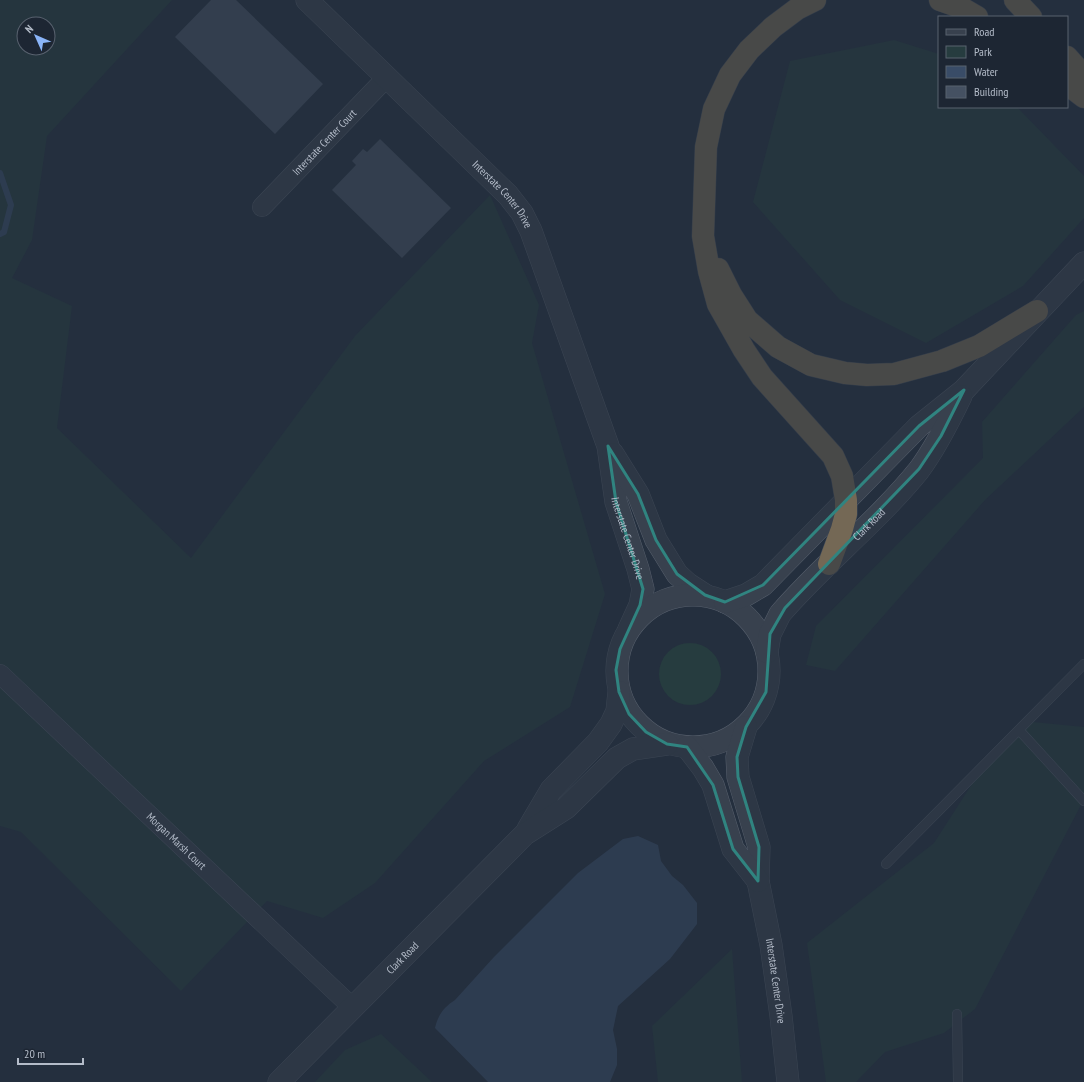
<svg xmlns="http://www.w3.org/2000/svg" width="1084" height="1082" font-family="'PT Sans Narrow',sans-serif">
	<style>
		.green { fill: #263c3f; fill-rule: evenodd }
		.water { fill: #394c67 }
		.lines { fill: none; stroke-linecap: round; stroke-linejoin: round }
		.stream { stroke: #394c67; stroke-width: 6 }
		.building { fill: #455162 }
		.service-casing { stroke: #565f6c; stroke-width: 10 }
		.minor-casing { stroke: #565f6c; stroke-width: 20 }
		.tertiary-casing { stroke: #565f6c; stroke-width: 23 }
		.motorway-casing { stroke: #434c59; stroke-width: 23 }
		.service { stroke: #38414e; stroke-width: 9 }
		.minor { stroke: #38414e; stroke-width: 19 }
		.tertiary { stroke: #38414e; stroke-width: 22 }
		.motorway { stroke: #746855; stroke-width: 22 }
		.marked { fill: none; stroke: #308480; stroke-width: 3; stroke-linejoin: round }
		.labels { text-anchor: middle; stroke-width: 3; stroke-linejoin: round; paint-order: stroke }
		.street-label { font-size: 11px; fill: #b4bcc9; stroke: #1d2633 }
	</style>
	<rect width="100%" height="100%" fill="#242f3e"/>
	<!-- green -->
	<path class="green" d="M 0,0 L 172,0 L 47,136 L 32,240 L 12,278 L 72,306 L 57,428 L 191,558 L 355,336 L 490,195 L 539,305 L 532,343 L 605,594 L 570,707 L 484,761 L 375,883 L 323,918 L 267,901 L 181,991 L 21,832 L 0,826 ZM 24,24 L 48,24 L 48,48 L 24,48 Z
		M 894,40 L 939,54 L 939,107 L 1017,107 L 1084,176 L 1084,218 L 1023,286 L 926,343 L 840,300 L 753,202 L 790,61 Z
		M 1084,311 L 1084,407 L 985,500 L 835,671 L 806,665 L 816,626 L 983,458 L 982,422 L 1076,315 Z
		M659 674a31 31 0 1 1 62 0a31 31 0 1 1-62 0Z
		M 1033,722 L 1084,727 L 1084,799 L 975,1009 L 944,1033 L 885,1052 L 856,1082 L 826,1082 L 807,943 L 934,843 L 992,753 Z
		M 732,949 L 742,1082 L 658,1082 L 652,1026 Z
		M 381,1034 L 432,1082 L 315,1082 L 345,1050 Z"/>
	<!-- water -->
	<path class="water" d="M 638,836 L 658,845 L 661,861 L 672,876 L 683,885 L 697,903 L 697,924 L 670,959 L 618,1006 L 613,1030 L 617,1049 L 617,1065 L 610,1082 L 488,1082 L 435,1028 C 438,1015 444,1007 455,1000 L 494,957 L 578,873 L 623,839 Z"/>
	<g class="lines">
		<!-- stream -->
		<path class="stream" d="M 0,173 L 11,205 L 4,232 L 0,234"/>
	</g>
	<!-- building -->
	<path class="building" d="M 211,0 L 236,0 L 323,84 L 275,134 L 175,37 Z
		M 380,139 L 451,208 L 402,258 L 332,190 L 356,165 L 352,161 L 363,149 L 367,152 Z"/>
	<g class="lines">
		<!-- service casing -->
		<g class="service-casing">
			<path id="service" d="M 1019,730 L 1084,801
				M 886,864 L 1084,664
				M 957,1014 L 958,1082"/>
		</g>
		<!-- minor casing -->
		<g class="minor-casing">
			<g id="minor">
				<path id="s1" d="M 262,207 L 387,77"/>
				<path id="s2" d="M 0,674 L 353,1008"/>
			</g>
		</g>
		<!-- tertiary casing -->
		<g class="tertiary-casing">
			<g id="tertiary">
				<path id="s3" d="M 307,0 L 508,195 L 522,213 L 531,231 L 608,446 L 616,502 L 638,569 L 643,589 L 640,605 L 629,629"/>
				<path d="M 613,454 L 638,494 L 656,540 L 677,574 L 688,584 L 705,595"/>
				<circle cx="693" cy="671" r="76"/>
				<path d="M 725,602 L 746,595 L 763,585 L 919,426 L 964,390 L 1084,263"/>
				<path id="s4" d="M 767,652 L 770,634 L 780,614 C 823,564 877,522 919,470 C 936,447 949,421 961,396"/>
				<path id="s5" d="M 746,727 L 737,757 L 738,777 L 759,847 L 758,881 L 771,945 L 781,1016 L 788,1082"/>
				<path d="M 687,747 L 703,768 L 713,785 L 733,849 L 758,881"/>
				<path d="M 528,829 L 551,790 L 598,742 L 611,724 L 617,711 L 619,692"/>
				<path id="s6" d="M 279,1082 L 525,834 L 566,808 L 617,758 L 633,749 L 667,744"/>
			</g>
		</g>
		<!-- motorway casing -->
		<g class="motorway-casing">
			<path id="motorway" d="M 815,0 L 797,9 L 773,27 L 749,50 L 730,75 L 714,109 L 706,147 L 703,236 L 709,271 L 718,304 L 744,350 L 762,377 L 833,456 L 842,476 L 846,500 L 846,514 L 842,529 L 829,564
				M 940,0 L 960,7 L 977,17
				M 1015,0 L 1031,17
				M 1067,57 L 1084,76
				M 1067,84 L 1084,97
				M 718,269 L 731,295 L 747,320 L 778,347 L 811,365 L 845,373 L 867,375 L 894,374 L 942,361 L 979,346 L 1037,311"/>
		</g>
		<!-- service -->
		<use href="#service" class="service"/>
		<!-- minor -->
		<use href="#minor" class="minor"/>
		<!-- tertiary -->
		<use href="#tertiary" class="tertiary"/>
		<!-- motorway -->
		<use href="#motorway" class="motorway"/>
	</g>
	<!-- marked area -->
	<path d="M0 0H1084V1082H0ZM 964,390 L 941,436 L 919,469 L 785,608 L 770,634 L 766,692 L 746,727 L 737,757 L 738,777 L 759,847 L 758,881 L 733,849 L 713,785 L 687,747 L 667,744 L 646,732 L 629,714 L 619,692 L 616,670 L 620,649 L 640,605 L 643,589 L 616,502 L 608,446 L 638,494 L 656,540 L 677,574 L 705,595 L 725,602 L 763,585 L 919,426 Z" fill="#242f3e" fill-opacity=".55" fill-rule="evenodd"/>
	<path class="marked" d="M 964,390 L 941,436 L 919,469 L 785,608 L 770,634 L 766,692 L 746,727 L 737,757 L 738,777 L 759,847 L 758,881 L 733,849 L 713,785 L 687,747 L 667,744 L 646,732 L 629,714 L 619,692 L 616,670 L 620,649 L 640,605 L 643,589 L 616,502 L 608,446 L 638,494 L 656,540 L 677,574 L 705,595 L 725,602 L 763,585 L 919,426 Z"/>
	<g class="labels">
		<!-- street labels -->
		<g class="street-label">
			<text dy="4" stroke="none"><textPath href="#s1" startOffset="90">Interstate Center Court</textPath></text>
			<text dy="4" stroke="none"><textPath href="#s3" startOffset="276">Interstate Center Drive</textPath></text>
			<text dy="4" stroke="none"><textPath href="#s4" startOffset="167">Clark Road</textPath></text>
			<text dy="4" stroke="none"><textPath href="#s3" startOffset="646">Interstate Center Drive</textPath></text>
			<text dy="4" stroke="none"><textPath href="#s2" startOffset="243">Morgan Marsh Court</textPath></text>
			<text dy="4" stroke="none"><textPath href="#s6" startOffset="175">Clark Road</textPath></text>
			<text dy="4" stroke="none"><textPath href="#s5" startOffset="260">Interstate Center Drive</textPath></text>
		</g>
	</g>
	<!-- legend -->
	<rect x="938" y="16" width="130" height="92" fill="#1d2633" stroke="#59626f"/>
	<rect x="946" y="29" width="20" height="6" fill="#38414e" stroke="#59626f"/>
	<text x="974" y="36" font-size="12" fill="#b4bcc9">Road</text>
	<rect x="946" y="46" width="20" height="12" fill="#263c3f" stroke="#59626f"/>
	<text x="974" y="56" font-size="12" fill="#b4bcc9">Park</text>
	<rect x="946" y="66" width="20" height="12" fill="#394c67" stroke="#59626f"/>
	<text x="974" y="76" font-size="12" fill="#b4bcc9">Water</text>
	<rect x="946" y="86" width="20" height="12" fill="#455162" stroke="#59626f"/>
	<text x="974" y="96" font-size="12" fill="#b4bcc9">Building</text>
	<!-- north arrow -->
	<g transform="translate(36 36) rotate(315)"><circle r="19" fill="#1d2633" stroke="#59626f"/>
	<path d="M0-3L7 15L0 10L-7 15Z" fill="#8ab4f8"/>
	<text y="-6" font-size="11" font-weight="bold" text-anchor="middle" fill="#b4bcc9">N</text>
	</g>
	<!-- scale -->
	<path d="M18 1058v6h65v-6" fill="none" stroke="#b4bcc9" stroke-width="2"/>
	<text x="24" y="1058" font-size="12" fill="#b4bcc9" stroke="#1d2633" stroke-width="3" paint-order="stroke">20 m</text>
</svg>
